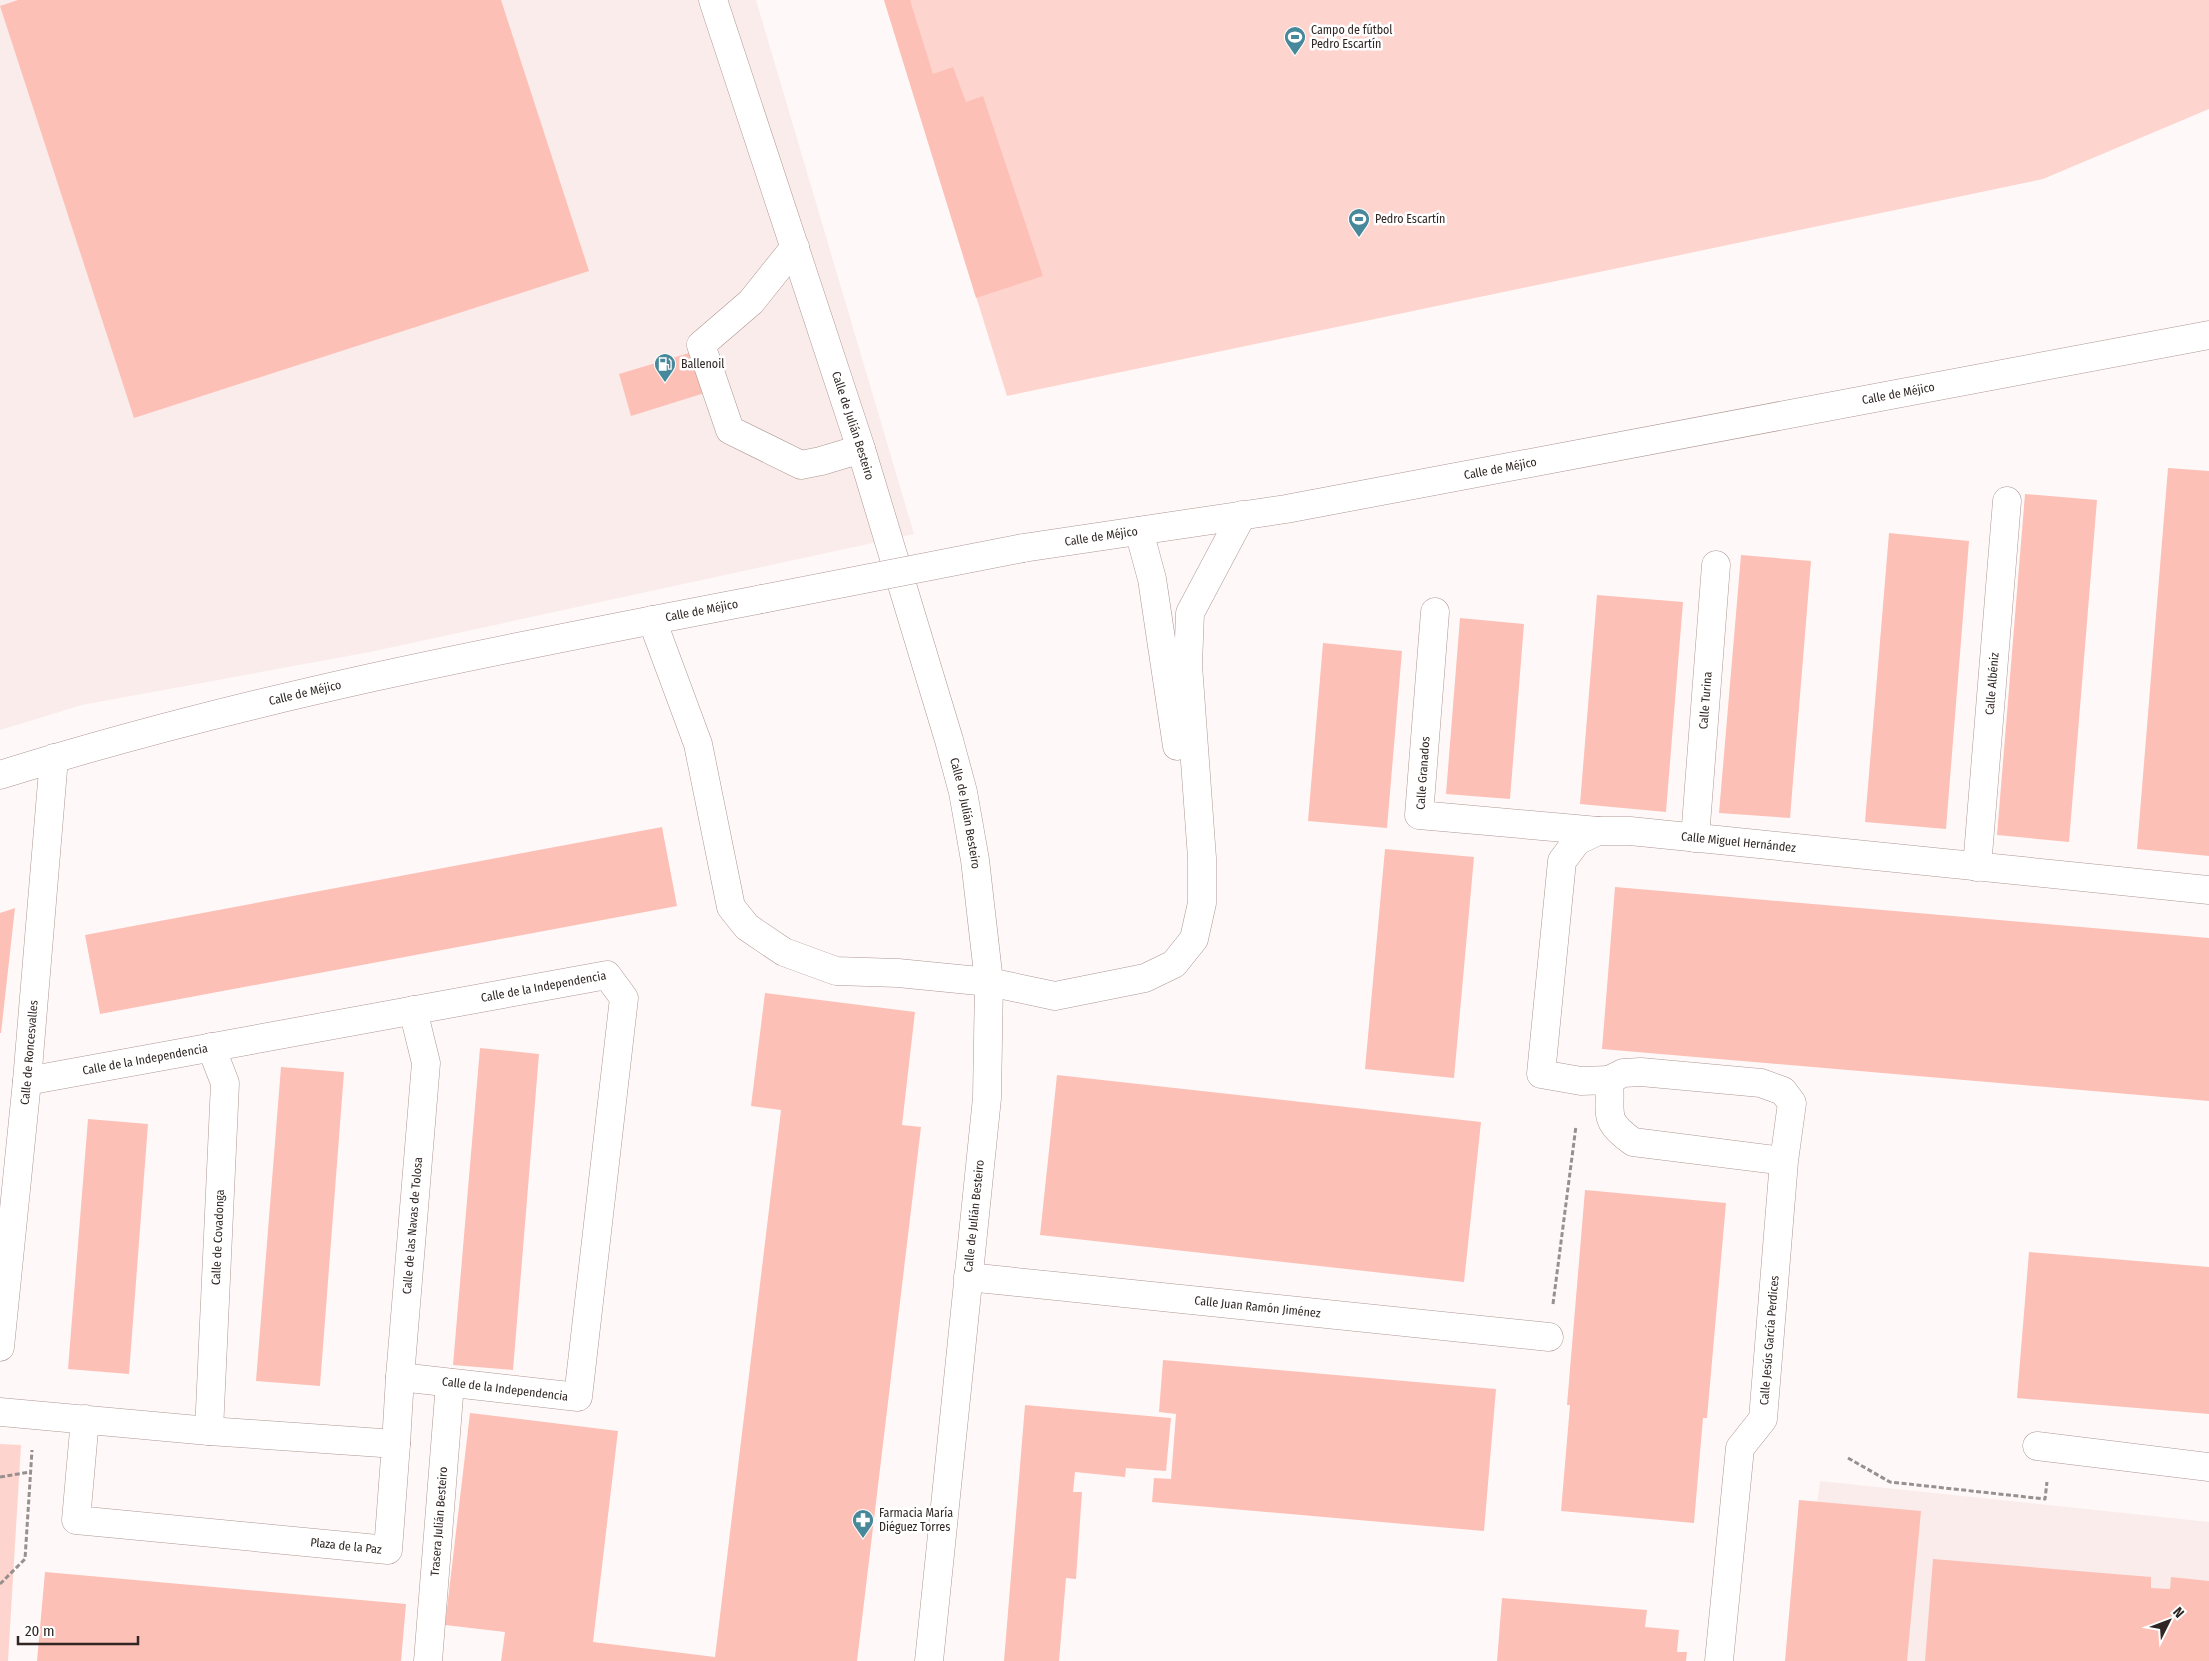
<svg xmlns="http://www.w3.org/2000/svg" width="2209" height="1661" font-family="'Fira Sans Condensed',sans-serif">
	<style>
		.built { fill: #faecea }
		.green { fill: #fed4ce }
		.building { fill: #fdc0b6 }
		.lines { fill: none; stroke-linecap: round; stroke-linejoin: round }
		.minor-casing { stroke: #ae9793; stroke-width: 29 }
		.path { stroke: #97908e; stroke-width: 3; stroke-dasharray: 5 2.5; stroke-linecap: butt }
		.minor { stroke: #fff; stroke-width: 28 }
		.minor-bridge-casing { stroke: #ae9793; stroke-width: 29; stroke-linecap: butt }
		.minor-bridge { stroke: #fff; stroke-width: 28 }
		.labels { text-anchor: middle; stroke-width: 5; stroke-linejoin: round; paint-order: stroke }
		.poi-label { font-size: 12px; fill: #302725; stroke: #fff; text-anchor: start }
		.street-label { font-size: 12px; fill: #302725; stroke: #fff }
	</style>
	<rect width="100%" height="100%" fill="#fef9f8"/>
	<!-- built -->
	<path class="built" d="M 0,0 L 756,0 L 914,534 L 370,652 L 82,705 L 0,730 Z
		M 1820,1481 L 2209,1522 L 2209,1661 L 1797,1661 Z"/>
	<!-- green -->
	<path class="green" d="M 884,0 L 2209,0 L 2209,109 L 2043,179 L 1007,396 Z
		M 0,1444 L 21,1445 L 8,1661 L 0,1661 Z"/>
	<!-- building -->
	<path class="building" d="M 18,0 L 501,0 L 589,271 L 134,418 L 0,6 Z
		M 884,0 L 910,0 L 933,74 L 953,67 L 966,102 L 983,96 L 1043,276 L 976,298 Z
		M 699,350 L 711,391 L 631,416 L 619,374 Z
		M 2168,468 L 2209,471 L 2209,856 L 2137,849 Z
		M 2025,494 L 2097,500 L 2069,842 L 1997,835 Z
		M 1889,533 L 1969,541 L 1946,829 L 1865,822 Z
		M 1741,555 L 1811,561 L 1790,818 L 1719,813 Z
		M 1597,595 L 1683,602 L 1666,812 L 1580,804 Z
		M 1460,618 L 1524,624 L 1510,799 L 1446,794 Z
		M 1323,643 L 1402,651 L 1387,828 L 1308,821 Z
		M 662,827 L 677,906 L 100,1014 L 85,935 Z
		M 1385,849 L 1474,857 L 1454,1078 L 1365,1069 Z
		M 1615,887 L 2209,938 L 2209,1101 L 1602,1049 Z
		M 15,908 L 1,1033 L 0,1033 L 0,913 Z
		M 765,993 L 915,1012 L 902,1125 L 921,1127 L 857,1661 L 501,1661 L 505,1632 L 445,1625 L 470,1413 L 618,1431 L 593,1642 L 715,1657 L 781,1110 L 751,1106 Z
		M 480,1048 L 539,1054 L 513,1370 L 453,1365 Z
		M 281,1067 L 344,1072 L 320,1386 L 256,1381 Z
		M 1057,1075 L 1481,1122 L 1464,1282 L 1040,1235 Z
		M 88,1119 L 148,1124 L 129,1374 L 68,1369 Z
		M 1585,1190 L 1726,1203 L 1707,1418 L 1703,1418 L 1694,1523 L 1561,1511 L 1570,1405 L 1567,1405 Z
		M 2029,1252 L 2209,1267 L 2209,1414 L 2017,1398 Z
		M 1163,1360 L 1496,1389 L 1484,1531 L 1152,1502 L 1154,1478 L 1171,1479 L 1176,1414 L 1159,1412 Z
		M 1025,1405 L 1171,1418 L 1166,1471 L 1126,1468 L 1125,1477 L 1075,1472 L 1073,1492 L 1082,1492 L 1076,1579 L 1066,1578 L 1059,1661 L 1004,1661 Z
		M 1799,1500 L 1921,1511 L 1907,1661 L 1785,1661 Z
		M 1933,1559 L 2151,1577 L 2151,1588 L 2170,1589 L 2171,1577 L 2209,1581 L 2209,1661 L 1925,1661 Z
		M 45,1572 L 406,1604 L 401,1661 L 37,1661 Z
		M 1502,1598 L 1647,1610 L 1645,1627 L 1679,1630 L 1677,1652 L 1687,1652 L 1686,1661 L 1497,1661 Z"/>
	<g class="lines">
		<!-- minor casing -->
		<g class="minor-casing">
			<g id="minor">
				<path id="s1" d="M 713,0 L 861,449 L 949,740 L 963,792 L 975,860 L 989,982 L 987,1098 L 929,1661"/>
				<path d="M 795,247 L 751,302 L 701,345 L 730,430 L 801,465 L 821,461 L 861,449"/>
				<path d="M 1139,531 L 1152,579 L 1177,746"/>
				<path id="s2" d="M 1023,548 L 1286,509 L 2209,335"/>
				<path d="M 1435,612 L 1419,815 L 1598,831"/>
				<path d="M 652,620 L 698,744 L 731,907 L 747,927 L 784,952 L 836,971 L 898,973 L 989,982 L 1055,996 L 1145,978 L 1174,964 L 1194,939 L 1202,903 L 1202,858 L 1188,665 L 1190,613 L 1242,515"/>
				<path id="s3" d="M 0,775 C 249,697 506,648 762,599"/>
				<path id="s4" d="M 1695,838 L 1716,565"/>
				<path id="s5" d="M 1977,867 L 2007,501"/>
				<path id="s6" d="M 1609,1080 L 1581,1081 L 1541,1074 L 1562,861 L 1577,841 L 1598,831 L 1630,831 L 2209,890"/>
				<path id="s7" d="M 27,1081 L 607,975 L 624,998 L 578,1397 L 400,1377"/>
				<path id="s8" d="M 968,1277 L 1549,1337"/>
				<path id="s9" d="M 0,1347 L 27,1081 L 54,758"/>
				<path d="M 0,1412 L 209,1431 L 396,1444 L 388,1550 L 76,1520 L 85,1419"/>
				<path id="s10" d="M 209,1431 L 225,1083 L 211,1047"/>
				<path id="s11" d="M 396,1444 L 400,1377 L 426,1063 L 413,1010"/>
				<path d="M 2037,1446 L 2209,1467"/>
				<path id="s12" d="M 428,1661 L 450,1383"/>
				<path id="s13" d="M 1719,1661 L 1740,1448 L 1763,1419 L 1784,1161 L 1792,1103 L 1783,1091 L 1761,1083 L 1641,1072 L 1623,1073 L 1609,1080 C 1612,1115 1601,1119 1633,1142 L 1784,1161"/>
			</g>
		</g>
		<!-- path -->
		<path class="path" d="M 1553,1304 L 1576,1126
			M 1848,1458 L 1890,1482 L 2045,1499 L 2047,1482
			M 0,1477 L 30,1472
			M 0,1584 L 25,1559 L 32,1450"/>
		<!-- minor -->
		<use href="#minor" class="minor"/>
		<!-- minor-bridge casing -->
		<g class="minor-bridge-casing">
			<path id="minor-bridge" d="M 762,599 L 1023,548"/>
		</g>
		<!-- minor-bridge -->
		<use href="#minor-bridge" class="minor-bridge"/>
	</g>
	<!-- icons -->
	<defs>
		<g id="stadium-pin" transform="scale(1.125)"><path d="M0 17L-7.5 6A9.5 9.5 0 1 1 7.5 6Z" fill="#47889a" stroke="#fff"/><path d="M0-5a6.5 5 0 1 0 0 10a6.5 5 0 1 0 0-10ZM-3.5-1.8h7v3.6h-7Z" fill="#fff"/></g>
		<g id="fuel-pin" transform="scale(1.125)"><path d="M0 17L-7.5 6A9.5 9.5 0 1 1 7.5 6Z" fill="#47889a" stroke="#fff"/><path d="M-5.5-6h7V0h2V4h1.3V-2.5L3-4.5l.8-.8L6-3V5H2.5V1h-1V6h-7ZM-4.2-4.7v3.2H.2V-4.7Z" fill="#fff"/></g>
		<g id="pharmacy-pin" transform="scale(1.125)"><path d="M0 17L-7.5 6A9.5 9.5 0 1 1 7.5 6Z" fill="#47889a" stroke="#fff"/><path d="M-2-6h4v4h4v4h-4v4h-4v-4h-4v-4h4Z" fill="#fff"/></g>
	</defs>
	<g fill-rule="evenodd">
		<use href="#stadium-pin" x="1295" y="37"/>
		<use href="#stadium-pin" x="1359" y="219"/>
		<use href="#fuel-pin" x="665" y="364"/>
		<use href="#pharmacy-pin" x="863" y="1520"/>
	</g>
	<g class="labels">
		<!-- poi labels -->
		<g class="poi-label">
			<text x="1311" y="34">Campo de fútbol<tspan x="1311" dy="14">Pedro Escartín</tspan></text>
			<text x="1375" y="223">Pedro Escartín</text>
			<text x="681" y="368">Ballenoil</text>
			<text x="879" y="1517">Farmacia María<tspan x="879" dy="14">Diéguez Torres</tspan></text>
		</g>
		<!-- street labels -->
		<g class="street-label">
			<text dy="4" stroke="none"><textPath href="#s2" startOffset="889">Calle de Méjico</textPath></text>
			<text dy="4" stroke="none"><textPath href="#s1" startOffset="448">Calle de Julián Besteiro</textPath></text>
			<text dy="4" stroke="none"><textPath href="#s2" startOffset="484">Calle de Méjico</textPath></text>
			<text dy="4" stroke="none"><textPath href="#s2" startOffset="79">Calle de Méjico</textPath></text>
			<text dy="4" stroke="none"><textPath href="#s3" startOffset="721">Calle de Méjico</textPath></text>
			<text dy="4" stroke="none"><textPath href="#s5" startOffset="184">Calle Albéniz</textPath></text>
			<text dy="4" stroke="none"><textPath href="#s3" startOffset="316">Calle de Méjico</textPath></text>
			<text dy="4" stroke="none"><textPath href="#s4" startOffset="138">Calle Turina</textPath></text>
			<text transform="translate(1423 773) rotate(-86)" y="4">Calle Granados</text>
			<text dy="4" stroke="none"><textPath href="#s1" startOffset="852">Calle de Julián Besteiro</textPath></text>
			<text dy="4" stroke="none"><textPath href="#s6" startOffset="472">Calle Miguel Hernández</textPath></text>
			<text dy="4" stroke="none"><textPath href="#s7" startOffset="525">Calle de la Independencia</textPath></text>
			<text dy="4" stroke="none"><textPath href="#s9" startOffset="296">Calle de Roncesvalles</textPath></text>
			<text dy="4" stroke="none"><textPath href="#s7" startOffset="120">Calle de la Independencia</textPath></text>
			<text transform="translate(974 1216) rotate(-84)" y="4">Calle de Julián Besteiro</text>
			<text dy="4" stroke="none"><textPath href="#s11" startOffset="219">Calle de las Navas de Tolosa</textPath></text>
			<text dy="4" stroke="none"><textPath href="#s10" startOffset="194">Calle de Covadonga</textPath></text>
			<text dy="4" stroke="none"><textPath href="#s8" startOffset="291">Calle Juan Ramón Jiménez</textPath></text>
			<text dy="4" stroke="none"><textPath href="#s13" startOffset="330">Calle Jesús García Perdices</textPath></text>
			<text transform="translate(505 1389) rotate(7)" y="4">Calle de la Independencia</text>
			<text dy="4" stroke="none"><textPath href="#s12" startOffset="140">Trasera Julián Besteiro</textPath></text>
			<text transform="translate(346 1546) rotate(6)" y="4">Plaza de la Paz</text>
		</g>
	</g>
	<!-- north arrow -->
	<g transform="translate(2169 1621) rotate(48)" stroke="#ffffff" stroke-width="4" paint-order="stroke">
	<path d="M0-4L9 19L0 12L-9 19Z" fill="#302725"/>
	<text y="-8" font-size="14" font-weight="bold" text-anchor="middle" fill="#302725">N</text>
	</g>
	<!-- scale -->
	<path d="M18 1636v8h120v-8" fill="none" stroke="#302725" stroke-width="2.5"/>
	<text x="25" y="1636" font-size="15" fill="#302725" stroke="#ffffff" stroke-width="4" paint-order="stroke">20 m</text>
</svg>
